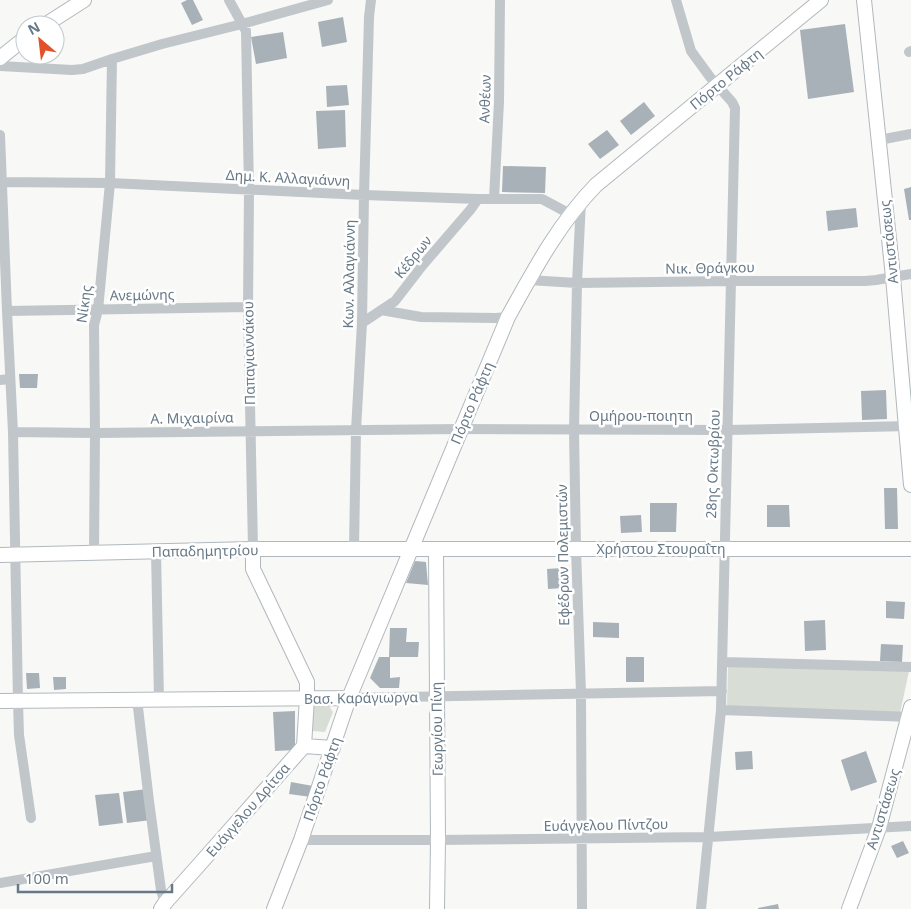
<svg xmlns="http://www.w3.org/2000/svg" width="911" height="909" font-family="'Noto Sans',sans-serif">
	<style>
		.green { fill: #d8ddd5 }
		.building { fill: #a8b1b7 }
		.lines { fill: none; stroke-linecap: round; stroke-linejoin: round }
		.secondary-casing { stroke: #b1b8bd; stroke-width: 16 }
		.street { stroke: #c1c6ca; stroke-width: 10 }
		.secondary { stroke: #fff; stroke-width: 14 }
		.labels { text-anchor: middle; stroke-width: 5; stroke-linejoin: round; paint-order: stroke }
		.street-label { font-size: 14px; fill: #677987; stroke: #fff }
	</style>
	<rect width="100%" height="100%" fill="#f8f8f6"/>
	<!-- green -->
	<path class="green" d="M 728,665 L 909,671 L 900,713 L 727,707 Z
		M 313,703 L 327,703 L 333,712 L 325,732 L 312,731 Z"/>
	<!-- building -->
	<path class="building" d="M 187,0 L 193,0 L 203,20 L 192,25 L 181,3 Z
		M 343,17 L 347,42 L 322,47 L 318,22 Z
		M 845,24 L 854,92 L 808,99 L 800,30 Z
		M 283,32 L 287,58 L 256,64 L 251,37 Z
		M 347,85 L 349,105 L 327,107 L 326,86 Z
		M 644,102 L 655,116 L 631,135 L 620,121 Z
		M 345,110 L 346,147 L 318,149 L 316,111 Z
		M 607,130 L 619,145 L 600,159 L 588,144 Z
		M 503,166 L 546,167 L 545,193 L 502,192 Z
		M 911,187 L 911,220 L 909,220 L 904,189 Z
		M 856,208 L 858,227 L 828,231 L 826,211 Z
		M 19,374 L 38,374 L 37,388 L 20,388 Z
		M 886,390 L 887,419 L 862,420 L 861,391 Z
		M 884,488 L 897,488 L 898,529 L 885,529 Z
		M 650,503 L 677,503 L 676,532 L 650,532 Z
		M 767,505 L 789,505 L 790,527 L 767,527 Z
		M 641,515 L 642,532 L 621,533 L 620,516 Z
		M 415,561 L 426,562 L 428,585 L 406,583 Z
		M 562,568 L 564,588 L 548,589 L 547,569 Z
		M 886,601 L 905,602 L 904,619 L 886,618 Z
		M 825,620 L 826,650 L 805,651 L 804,621 Z
		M 593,622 L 619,623 L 619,638 L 593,637 Z
		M 390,628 L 407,628 L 406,642 L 419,642 L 418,657 L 389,657 Z
		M 881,644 L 903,645 L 902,662 L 880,661 Z
		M 379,657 L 390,657 L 390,678 L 400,677 L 399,688 L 380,688 L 370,678 Z
		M 626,657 L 644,657 L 644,682 L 626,682 Z
		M 26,673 L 39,673 L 40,688 L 27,689 Z
		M 53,677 L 66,677 L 66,689 L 54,690 Z
		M 295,711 L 295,750 L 275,751 L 273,712 Z
		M 752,751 L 753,769 L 736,770 L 735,752 Z
		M 866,751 L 877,782 L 851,791 L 841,760 Z
		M 291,782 L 313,786 L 311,797 L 289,794 Z
		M 147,789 L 151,820 L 127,823 L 123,792 Z
		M 119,793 L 123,823 L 99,826 L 95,795 Z
		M 903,841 L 909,853 L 897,858 L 891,846 Z
		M 778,904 L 779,909 L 758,909 L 758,908 Z"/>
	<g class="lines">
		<!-- secondary casing -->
		<g class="secondary-casing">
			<path id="secondary" d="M 864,0 L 893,277 L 911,485
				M 45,25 L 84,0
				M 0,58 L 25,38
				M 436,550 L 438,840 L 437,909
				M 0,555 L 253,549 L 911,549
				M 0,701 L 349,698
				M 304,746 L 333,748
				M 161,909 L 165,903 L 198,866 L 304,746 L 307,698 L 307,682 L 253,569 L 253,549
				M 274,909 L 301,840 L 349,698 L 508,317 C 534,270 559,223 596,185 L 821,0
				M 849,909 L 879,828 L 911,707"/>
		</g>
		<!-- street -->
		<path class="street" d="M 229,0 L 246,31 L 249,191 L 248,307 L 253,549
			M 676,0 L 691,51 L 710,77 L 732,102 L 735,108 L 721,710 L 701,909
			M 909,52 L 911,51
			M 0,66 L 72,70 L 83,69 L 112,59 L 162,44 L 242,24 L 328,0
			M 0,135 L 7,311 L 13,432 L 18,701 L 19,735 L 31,818
			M 879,140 L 911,134
			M 2,182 L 110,183 L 364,195 L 478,199 L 542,199 L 570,214
			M 494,199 L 499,102 L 500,0
			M 581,201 L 577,283 L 574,430 L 576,549 L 581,693 L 582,909
			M 528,280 L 577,283 L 732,281 L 865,281 L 876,280 L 911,274
			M 381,310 L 421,317 L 496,318 L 508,317
			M 7,311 L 248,307
			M 362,323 L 395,301 L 422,266 L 471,209 L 478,199
			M 0,380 L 10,379
			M 13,432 L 95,433 L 461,429 L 728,430 L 911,426
			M 354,549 L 356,430 L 362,323 L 364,195 L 369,17 L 371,0
			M 156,551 L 159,700
			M 94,553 L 95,433 L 94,325 L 98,310 L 110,183 L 112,59
			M 722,662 L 911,667
			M 349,698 L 722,691
			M 137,699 L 149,801 L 161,890 L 165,903
			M 721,710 L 911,717
			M 301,840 L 438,840 L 709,837 L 911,826
			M 0,883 L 156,856"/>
		<!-- secondary -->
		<use href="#secondary" class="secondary"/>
	</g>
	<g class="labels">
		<!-- street labels -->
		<g class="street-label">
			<text transform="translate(726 79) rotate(-39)" y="5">Πόρτο Ράφτη</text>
			<text transform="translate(485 99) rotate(-88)" y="5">Ανθέων</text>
			<text transform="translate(288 178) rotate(3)" y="5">Δημ. Κ. Αλλαγιάννη</text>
			<text transform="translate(889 242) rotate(-96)" y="5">Αντιστάσεως</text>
			<text transform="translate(413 257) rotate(-51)" y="5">Κέδρων</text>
			<text transform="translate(710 268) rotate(-1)" y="5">Νικ. Θράγκου</text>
			<text transform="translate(349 274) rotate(-89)" y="5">Κων. Αλλαγιάννη</text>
			<text transform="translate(142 295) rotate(-1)" y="5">Ανεμώνης</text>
			<text transform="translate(84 304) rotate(-82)" y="5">Νίκης</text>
			<text transform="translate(249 353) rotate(-91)" y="5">Παπαγιαννάκου</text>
			<text transform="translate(472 403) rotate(-67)" y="5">Πόρτο Ράφτη</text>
			<text x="641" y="421">Ομήρου-ποιητη</text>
			<text transform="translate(192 418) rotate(-1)" y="5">Α. Μιχαιρίνα</text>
			<text transform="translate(713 464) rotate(-88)" y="5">28ης Οκτωβρίου</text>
			<text x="661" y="554">Χρήστου Στουραΐτη</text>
			<text transform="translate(205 551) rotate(-1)" y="5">Παπαδημητρίου</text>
			<text transform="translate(563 555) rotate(-91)" y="5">Εφέδρων Πολεμιστών</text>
			<text transform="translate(361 698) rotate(-1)" y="5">Βασ. Καράγιωργα</text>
			<text transform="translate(437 729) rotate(-91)" y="5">Γεωργίου Πίνη</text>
			<text transform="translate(322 779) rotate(-71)" y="5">Πόρτο Ράφτη</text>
			<text transform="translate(883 809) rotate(-73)" y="5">Αντιστάσεως</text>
			<text transform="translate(248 810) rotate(-49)" y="5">Ευάγγελου Δρίτσα</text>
			<text transform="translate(606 825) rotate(-1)" y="5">Ευάγγελου Πίντζου</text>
		</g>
	</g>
	<!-- north arrow -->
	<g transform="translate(40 40) rotate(332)"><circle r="24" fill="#ffffff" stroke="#c2c9cf"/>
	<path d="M0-4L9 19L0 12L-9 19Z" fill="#e3512a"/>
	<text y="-8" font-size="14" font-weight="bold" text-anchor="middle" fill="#677987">N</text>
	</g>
	<!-- scale -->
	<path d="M18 884v8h154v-8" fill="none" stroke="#677987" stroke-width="2.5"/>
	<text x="25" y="884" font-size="15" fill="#677987" stroke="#ffffff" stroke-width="4" paint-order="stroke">100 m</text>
</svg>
